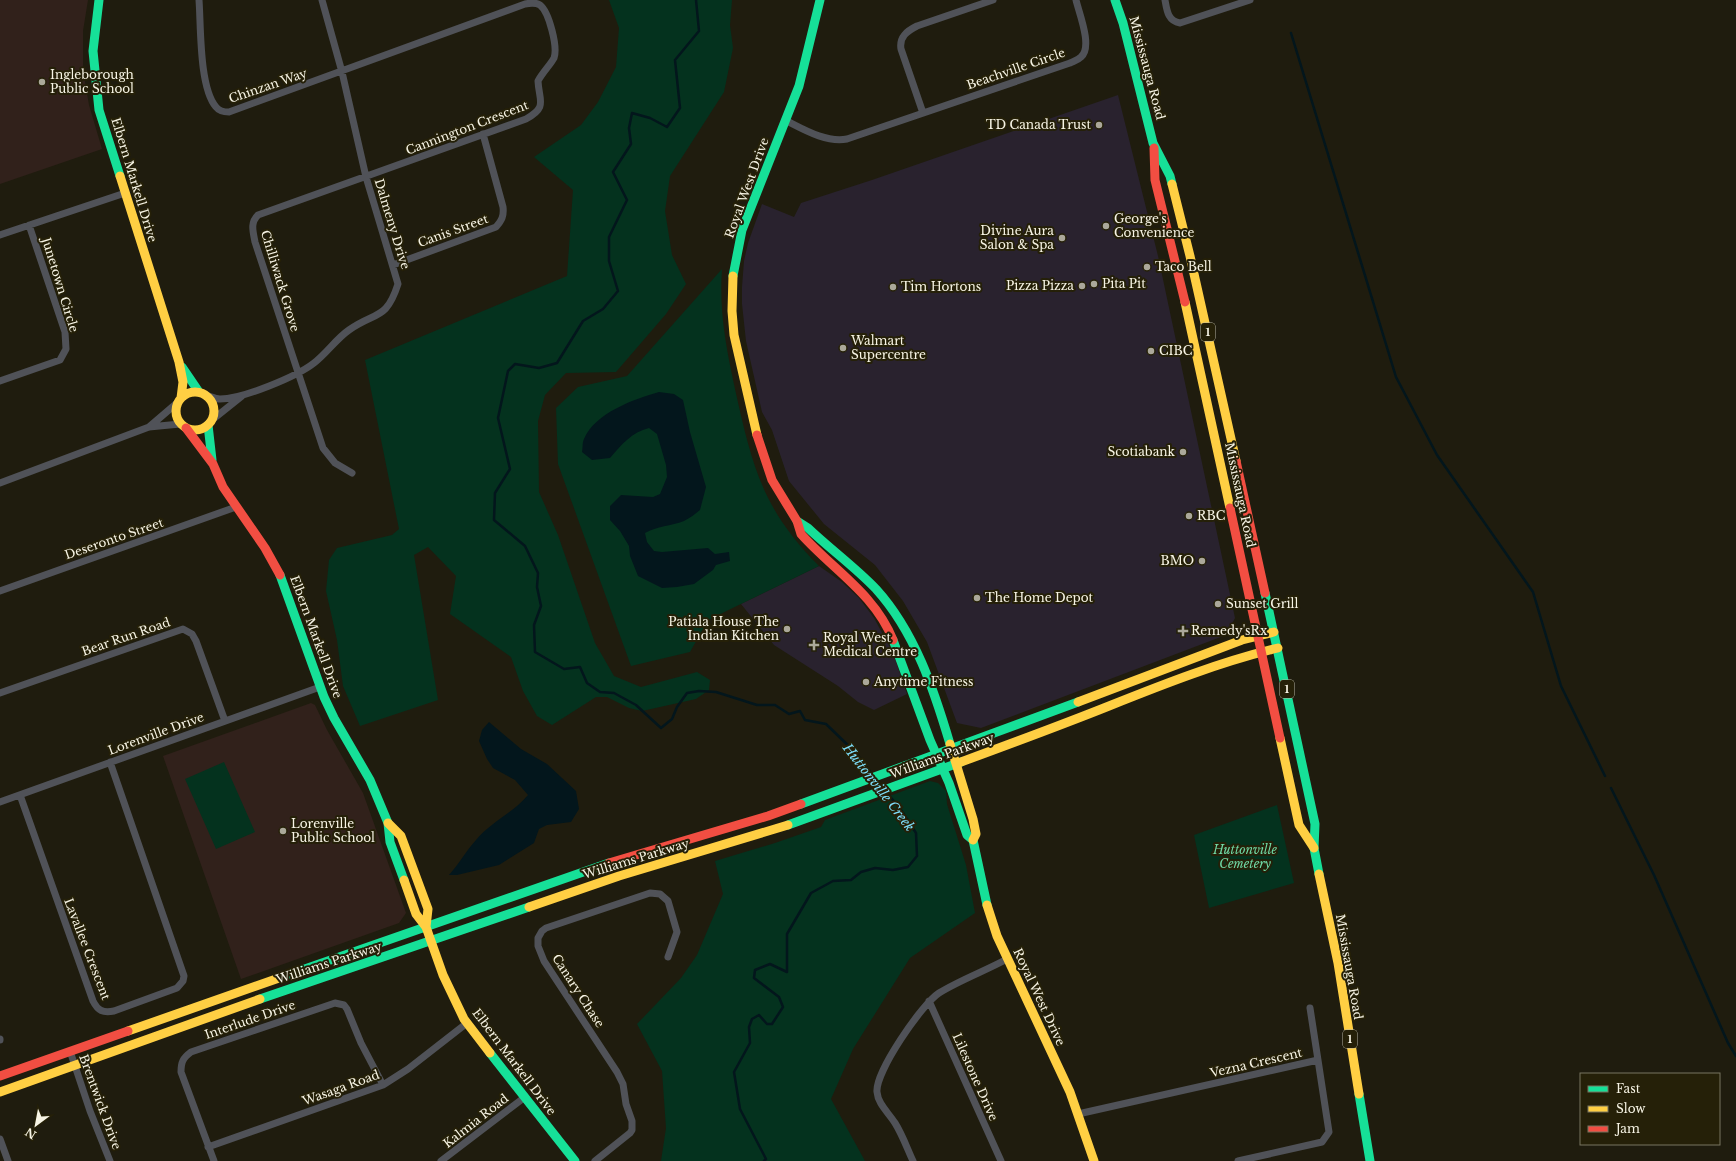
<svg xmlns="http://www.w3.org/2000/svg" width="1736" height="1161" font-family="'Libre Baskerville',serif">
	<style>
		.commercial { fill: #29222e }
		.education { fill: #31211b }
		.green { fill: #04321e }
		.water { fill: #03161c }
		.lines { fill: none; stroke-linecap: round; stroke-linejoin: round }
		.stream { stroke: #03161c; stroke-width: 2.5 }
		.street { stroke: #505258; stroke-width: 7 }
		.fast { stroke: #16e098; stroke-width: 9 }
		.slow { stroke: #ffcf43; stroke-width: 9 }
		.jam { stroke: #f24e42; stroke-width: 9 }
		.poi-dot { fill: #aba89a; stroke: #252008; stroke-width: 1.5 }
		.labels { text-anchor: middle; stroke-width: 4; stroke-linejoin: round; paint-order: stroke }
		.shield { fill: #252008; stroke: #b8b4a3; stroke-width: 1 }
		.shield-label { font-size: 11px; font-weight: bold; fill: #f7f4e5 }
		.street-label { font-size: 12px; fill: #f7f4e5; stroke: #252008 }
		.poi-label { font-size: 12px; fill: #f7f4e5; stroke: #252008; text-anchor: start }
		.park-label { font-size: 12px; font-style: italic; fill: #70dba7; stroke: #252008 }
		.water-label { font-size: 13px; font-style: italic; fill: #7ee0fd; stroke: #252008 }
	</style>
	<rect width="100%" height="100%" fill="#1f1c0e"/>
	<!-- commercial -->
	<path class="commercial" d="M 1118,95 L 1158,256 L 1235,618 L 1226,635 L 981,728 L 957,723 L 927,642 L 903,601 L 875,565 L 824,524 L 789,481 L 772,430 L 762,412 L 746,341 L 742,304 L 742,287 L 744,261 L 748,243 L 762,204 L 794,217 L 801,203 L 872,180 Z
		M 819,566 L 842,582 L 859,598 L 874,618 L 893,653 L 907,694 L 874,710 L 858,702 L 838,686 L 774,645 L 741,604 Z"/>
	<!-- education -->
	<path class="education" d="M 0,0 L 88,0 L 83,31 L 83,71 L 89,105 L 102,149 L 0,184 Z
		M 311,703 L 315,705 L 327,730 L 363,793 L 406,913 L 399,923 L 241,979 L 163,756 Z"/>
	<!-- green -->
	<path class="green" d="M 609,0 L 732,0 L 730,25 L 733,48 L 724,92 L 670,176 L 665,211 L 672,255 L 686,284 L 666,314 L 616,372 L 566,373 L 545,395 L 538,421 L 539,492 L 558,535 L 595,643 L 614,676 L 641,687 L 697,672 L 710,680 L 709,690 L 696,699 L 642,711 L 629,708 L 607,697 L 596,697 L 552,725 L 537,716 L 523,691 L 511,657 L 450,614 L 456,576 L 428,547 L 414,555 L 438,700 L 360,726 L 343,686 L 337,640 L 326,591 L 329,560 L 337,548 L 392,535 L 399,529 L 365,360 L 567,276 L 573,190 L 534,157 L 581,125 L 598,102 L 616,67 L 619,28 Z
		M 722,269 C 719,312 726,347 735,389 C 752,465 762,509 819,566 L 708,620 L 690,652 L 631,666 L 558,464 L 556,408 L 578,387 L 627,376 Z
		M 224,762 L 255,832 L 216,849 L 185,779 Z
		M 930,781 L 938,783 L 946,791 L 947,804 L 966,865 L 975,913 L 910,958 L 853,1049 L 831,1099 L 865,1161 L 661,1161 L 666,1128 L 662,1071 L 637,1024 L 681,978 L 697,955 L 723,894 L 715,861 L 775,843 L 821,827 L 825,820 Z
		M 1277,805 L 1294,883 L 1209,908 L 1194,835 Z"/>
	<!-- water -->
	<path class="water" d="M 659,392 L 674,394 L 683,400 L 690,432 L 706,487 L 700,510 C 695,514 690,518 684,521 C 671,526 657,526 645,533 L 647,542 L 654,551 L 662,552 L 708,548 L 715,554 L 729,552 L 730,561 L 716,565 L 713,570 L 694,584 L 677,587 L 662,588 L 638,576 L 630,556 L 629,546 L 620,531 L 610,520 L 610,506 L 621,495 L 653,497 L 660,494 L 667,477 L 666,465 L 657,434 L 649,428 C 632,432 621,445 610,458 L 592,460 L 582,452 C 583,448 582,443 584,439 C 595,413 634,399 659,392 Z
		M 489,722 L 521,749 L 547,764 L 576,791 L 579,809 L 571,822 L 547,825 L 539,829 L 534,843 L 499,865 L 457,875 L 449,875 C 459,864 466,851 476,840 C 491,822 513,813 528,795 L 515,780 L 493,768 L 487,759 L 479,741 L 482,730 Z"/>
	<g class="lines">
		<!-- stream -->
		<path class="stream" d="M 696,0 L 699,31 L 675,60 L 680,108 L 667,127 L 650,118 L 632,113 L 629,128 L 631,144 L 613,172 L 627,200 L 609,237 L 609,261 L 618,291 L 603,309 L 583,321 L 557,363 L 539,368 L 515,364 L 508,371 L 498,418 L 510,469 L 495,493 L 494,520 L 525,546 L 538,573 L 537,587 L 541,606 L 534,625 L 535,652 L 564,669 L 580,667 L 587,683 L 600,692 L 614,693 L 636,705 L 661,728 L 672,719 L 677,707 L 687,693 L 699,691 L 716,692 L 757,705 L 775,705 L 789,714 L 800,711 L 805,720 L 826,724 L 856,753 L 873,776
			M 1291,33 L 1396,377 L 1437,455 L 1533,592 L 1561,686 L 1605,776
			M 876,780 L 882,789
			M 1611,788 L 1654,875 L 1728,1043 L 1736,1056
			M 764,1161 L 766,1159 L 740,1109 L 734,1072 L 750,1043 L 749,1027 L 752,1019 L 759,1015 L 767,1024 L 772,1024 L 783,1007 L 779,997 L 754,978 L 755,970 L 770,964 L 787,972 L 787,934 L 811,893 L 833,881 L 851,880 L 861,872 L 875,868 L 893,870 L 908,867 L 917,856 L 916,833 L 899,807 L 886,792"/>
		<!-- street -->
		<path class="street" d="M 199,0 C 201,26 199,87 216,107 C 219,111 224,112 229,112 L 525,4 C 530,3 535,2 540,5 C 549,12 558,47 554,58 C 551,64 542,73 538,81 C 539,101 548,107 526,119 L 258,215 C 250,223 253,231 255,242 L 323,448 L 335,463 L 352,473
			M 1165,0 C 1167,11 1168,21 1180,23 L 1250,0
			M 923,113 L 901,49 C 899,37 907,31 917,26 L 993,0
			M 785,120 C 803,129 826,143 847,139 L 1070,63 C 1074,61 1078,60 1081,57 C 1093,47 1079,13 1076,0
			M 0,235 L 125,193
			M 393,265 L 496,227 C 502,220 504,216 503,207 L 483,134
			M 0,381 L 60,360 L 66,349 L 65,332 L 29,225
			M 205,395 C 210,396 215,399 220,399 C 242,399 296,377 314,363 C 327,353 336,339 349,330 C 376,311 386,321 398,284 L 366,177 L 342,72 L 322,0
			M 212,420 L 242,396
			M 149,427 L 177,403
			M 0,483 L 149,427 L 180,424
			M 0,591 L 236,507
			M 0,693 L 183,629 L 192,634 L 196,641 L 225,721
			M 20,795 L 93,1001 C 98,1011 103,1013 114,1011 L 177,988 L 183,981 L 184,976 L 110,762
			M 0,802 L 320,687
			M 929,1001 L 1001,1161
			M 1310,1008 L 1318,1060
			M 0,1039 L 0,1040
			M 70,1051 L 90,1111 L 110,1161
			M 1078,1114 L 1318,1060 L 1329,1132 L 1322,1142 L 1238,1161
			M 0,1139 L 8,1161
			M 208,1147 L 383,1085 L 408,1069 L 467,1023
			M 214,1161 L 181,1072 C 181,1062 183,1058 191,1052 L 335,1003 L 344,1005 L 347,1009 L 361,1043 L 383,1085
			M 441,1161 L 525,1097
			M 595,1161 L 630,1133 L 632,1130 L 632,1121 L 626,1104 L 623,1084 L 617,1072 L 544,961 L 538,946 L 538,938 L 542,931 L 546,928 L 650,893 L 660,894 L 668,901 L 677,932 L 668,957
			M 913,1161 C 907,1148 902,1134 895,1123 C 888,1112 878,1104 877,1092 C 875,1072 922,1004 939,993 C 960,980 985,971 1007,959"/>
		<!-- fast -->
		<path class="fast" d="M 99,0 L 93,51 L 99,110 L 120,176
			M 1115,0 L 1123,23 L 1153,143 L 1170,176 L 1172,184
			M 733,276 L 742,230 L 799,86 L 820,0
			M 182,367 L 199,392
			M 208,425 L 212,460
			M 797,521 L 808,528 C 830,549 855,567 876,589 C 915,632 934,690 950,744
			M 280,575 L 324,697 L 334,718 L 370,780 L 388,823 L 390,842 L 404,880
			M 1265,593 L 1315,824 L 1314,848 L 1319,874
			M 893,640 L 930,740 L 949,783 L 967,835 L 973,840 L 987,905
			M 801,804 L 1078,702
			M 788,825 L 961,762
			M 279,978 L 609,863
			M 260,999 L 529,907
			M 490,1053 L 575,1161
			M 1359,1094 L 1370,1161"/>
		<!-- slow -->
		<path class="slow" d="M 120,176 L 179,362 L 183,382 L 181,398
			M 1172,184 L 1190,256 L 1236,461
			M 733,276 L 732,311 L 734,335 L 757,435
			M 1185,302 L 1230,508
			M176 411a19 19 0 1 1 38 0a19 19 0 1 1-38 0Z
			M 1078,702 L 1242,640 L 1274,632
			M 1280,738 L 1299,825 L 1314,848
			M 950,744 L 973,819 L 976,834 L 973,840
			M 961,762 C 1010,744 1059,726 1109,706 C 1164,684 1220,662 1278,648
			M 388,823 L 401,836 L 428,909 L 426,927
			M 1319,874 L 1338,963 L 1359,1094
			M 404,880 L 416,914 L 426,927 L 443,975 L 464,1019 L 490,1053
			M 987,905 L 997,936 L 1070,1092 L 1094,1161
			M 529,907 L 619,876 L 788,825
			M 128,1031 L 279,978
			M 0,1092 L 260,999"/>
		<!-- jam -->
		<path class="jam" d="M 1154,148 L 1155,180 L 1185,302
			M 186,428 L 213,464 L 223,487 L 265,548 L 280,575
			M 757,435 L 772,480 L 797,521 L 801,534 C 832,569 875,594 893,640
			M 1236,461 L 1265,593
			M 1230,508 L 1280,738
			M 609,863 L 768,816 L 801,804
			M 0,1076 L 128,1031"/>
	</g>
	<!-- markers -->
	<g class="poi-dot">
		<circle cx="42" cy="82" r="4"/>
		<circle cx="1099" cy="125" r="4"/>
		<circle cx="1106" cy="226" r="4"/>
		<circle cx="1062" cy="238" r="4"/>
		<circle cx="1147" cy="267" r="4"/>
		<circle cx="1094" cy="284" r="4"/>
		<circle cx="1082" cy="286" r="4"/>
		<circle cx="893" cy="287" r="4"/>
		<circle cx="843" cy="348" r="4"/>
		<circle cx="1151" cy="351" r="4"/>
		<circle cx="1183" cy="452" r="4"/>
		<circle cx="1189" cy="516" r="4"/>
		<circle cx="1202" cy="561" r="4"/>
		<circle cx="977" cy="598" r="4"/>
		<circle cx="1218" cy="604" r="4"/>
		<circle cx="787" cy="629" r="4"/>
		<path d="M1181 625h4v4h4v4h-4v4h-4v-4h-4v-4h4z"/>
		<path d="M812 639h4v4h4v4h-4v4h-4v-4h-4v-4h4z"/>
		<circle cx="866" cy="682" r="4"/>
		<circle cx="283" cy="831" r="4"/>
	</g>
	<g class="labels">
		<!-- shield labels -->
		<g class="shield">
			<rect x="1201" y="323" width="14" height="18" rx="3"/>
			<rect x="1280" y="680" width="14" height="18" rx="3"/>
			<rect x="1343" y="1030" width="14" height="18" rx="3"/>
		</g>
		<g class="shield-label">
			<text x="1208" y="336">1</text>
			<text x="1287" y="693">1</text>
			<text x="1350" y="1043">1</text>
		</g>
		<!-- street labels -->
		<g class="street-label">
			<text transform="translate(1147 68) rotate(75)" y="4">Mississauga Road</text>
			<text transform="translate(1016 69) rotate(-19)" y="4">Beachville Circle</text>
			<text transform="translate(268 86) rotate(-19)" y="4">Chinzan Way</text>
			<text transform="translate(467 128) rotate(-21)" y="4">Cannington Crescent</text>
			<text transform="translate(134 180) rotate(73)" y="4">Elbern Markell Drive</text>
			<text transform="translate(747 188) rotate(-70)" y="4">Royal West Drive</text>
			<text transform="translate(392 224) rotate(73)" y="4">Dalmeny Drive</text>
			<text transform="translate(453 231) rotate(-20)" y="4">Canis Street</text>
			<text transform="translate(280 281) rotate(73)" y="4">Chilliwack Grove</text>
			<text transform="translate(60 285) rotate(73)" y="4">Junetown Circle</text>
			<text transform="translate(1240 495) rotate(78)" y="4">Mississauga Road</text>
			<text transform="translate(114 539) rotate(-19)" y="4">Deseronto Street</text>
			<text transform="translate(126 637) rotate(-19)" y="4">Bear Run Road</text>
			<text transform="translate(316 637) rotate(70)" y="4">Elbern Markell Drive</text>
			<text transform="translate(156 734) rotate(-20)" y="4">Lorenville Drive</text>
			<text transform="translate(942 756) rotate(-20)" y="4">Williams Parkway</text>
			<text transform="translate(636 859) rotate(-17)" y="4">Williams Parkway</text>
			<text transform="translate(87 949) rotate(69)" y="4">Lavallee Crescent</text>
			<text transform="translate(329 963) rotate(-18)" y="4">Williams Parkway</text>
			<text transform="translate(1349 967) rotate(80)" y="4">Mississauga Road</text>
			<text transform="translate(578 991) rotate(57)" y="4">Canary Chase</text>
			<text transform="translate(1039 997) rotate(65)" y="4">Royal West Drive</text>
			<text transform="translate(250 1020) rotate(-19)" y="4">Interlude Drive</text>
			<text transform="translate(514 1062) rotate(53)" y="4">Elbern Markell Drive</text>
			<text transform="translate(1256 1063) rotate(-13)" y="4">Vezna Crescent</text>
			<text transform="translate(975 1077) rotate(66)" y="4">Lilestone Drive</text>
			<text transform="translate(341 1088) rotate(-20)" y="4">Wasaga Road</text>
			<text transform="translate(100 1102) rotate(70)" y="4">Brentwick Drive</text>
			<text transform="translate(476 1121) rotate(-38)" y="4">Kalmia Road</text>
		</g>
		<!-- poi labels -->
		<g class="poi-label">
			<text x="50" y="79">Ingleborough<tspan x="50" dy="14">Public School</tspan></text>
			<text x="1091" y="129" text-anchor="end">TD Canada Trust</text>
			<text x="1114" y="223">George's<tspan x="1114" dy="14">Convenience</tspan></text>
			<text x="1054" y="235" text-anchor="end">Divine Aura<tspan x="1054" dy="14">Salon &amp; Spa</tspan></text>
			<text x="1155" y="271">Taco Bell</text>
			<text x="1102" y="288">Pita Pit</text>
			<text x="1074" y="290" text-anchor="end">Pizza Pizza</text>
			<text x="901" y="291">Tim Hortons</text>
			<text x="851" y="345">Walmart<tspan x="851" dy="14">Supercentre</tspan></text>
			<text x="1159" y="355">CIBC</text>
			<text x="1175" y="456" text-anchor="end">Scotiabank</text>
			<text x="1197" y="520">RBC</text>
			<text x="1194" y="565" text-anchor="end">BMO</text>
			<text x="985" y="602">The Home Depot</text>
			<text x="1226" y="608">Sunset Grill</text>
			<text x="779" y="626" text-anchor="end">Patiala House The<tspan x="779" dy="14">Indian Kitchen</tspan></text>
			<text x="1191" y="635">Remedy'sRx</text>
			<text x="823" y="642">Royal West<tspan x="823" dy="14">Medical Centre</tspan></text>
			<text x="874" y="686">Anytime Fitness</text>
			<text x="291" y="828">Lorenville<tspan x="291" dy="14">Public School</tspan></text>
		</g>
		<!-- park labels -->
		<g class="park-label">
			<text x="1245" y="854">Huttonville<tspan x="1245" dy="14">Cemetery</tspan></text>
		</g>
		<!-- water labels -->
		<g class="water-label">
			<text transform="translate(879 787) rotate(52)" y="5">Huttonville Creek</text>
		</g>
	</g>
	<!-- legend -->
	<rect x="1580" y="1073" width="140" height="72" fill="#252008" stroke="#797560"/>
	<rect x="1588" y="1086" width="20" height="6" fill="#16e098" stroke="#797560"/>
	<text x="1616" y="1093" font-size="12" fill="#f7f4e5">Fast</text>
	<rect x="1588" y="1106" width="20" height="6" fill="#ffcf43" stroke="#797560"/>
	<text x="1616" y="1113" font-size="12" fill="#f7f4e5">Slow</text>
	<rect x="1588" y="1126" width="20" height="6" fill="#f24e42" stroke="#797560"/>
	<text x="1616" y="1133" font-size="12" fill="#f7f4e5">Jam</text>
	<!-- north arrow -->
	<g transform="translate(36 1125) rotate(212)" stroke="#252008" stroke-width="3" paint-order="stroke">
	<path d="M0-3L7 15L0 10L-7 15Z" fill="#f7f4e5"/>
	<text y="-6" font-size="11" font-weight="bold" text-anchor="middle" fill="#f7f4e5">N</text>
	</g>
</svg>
